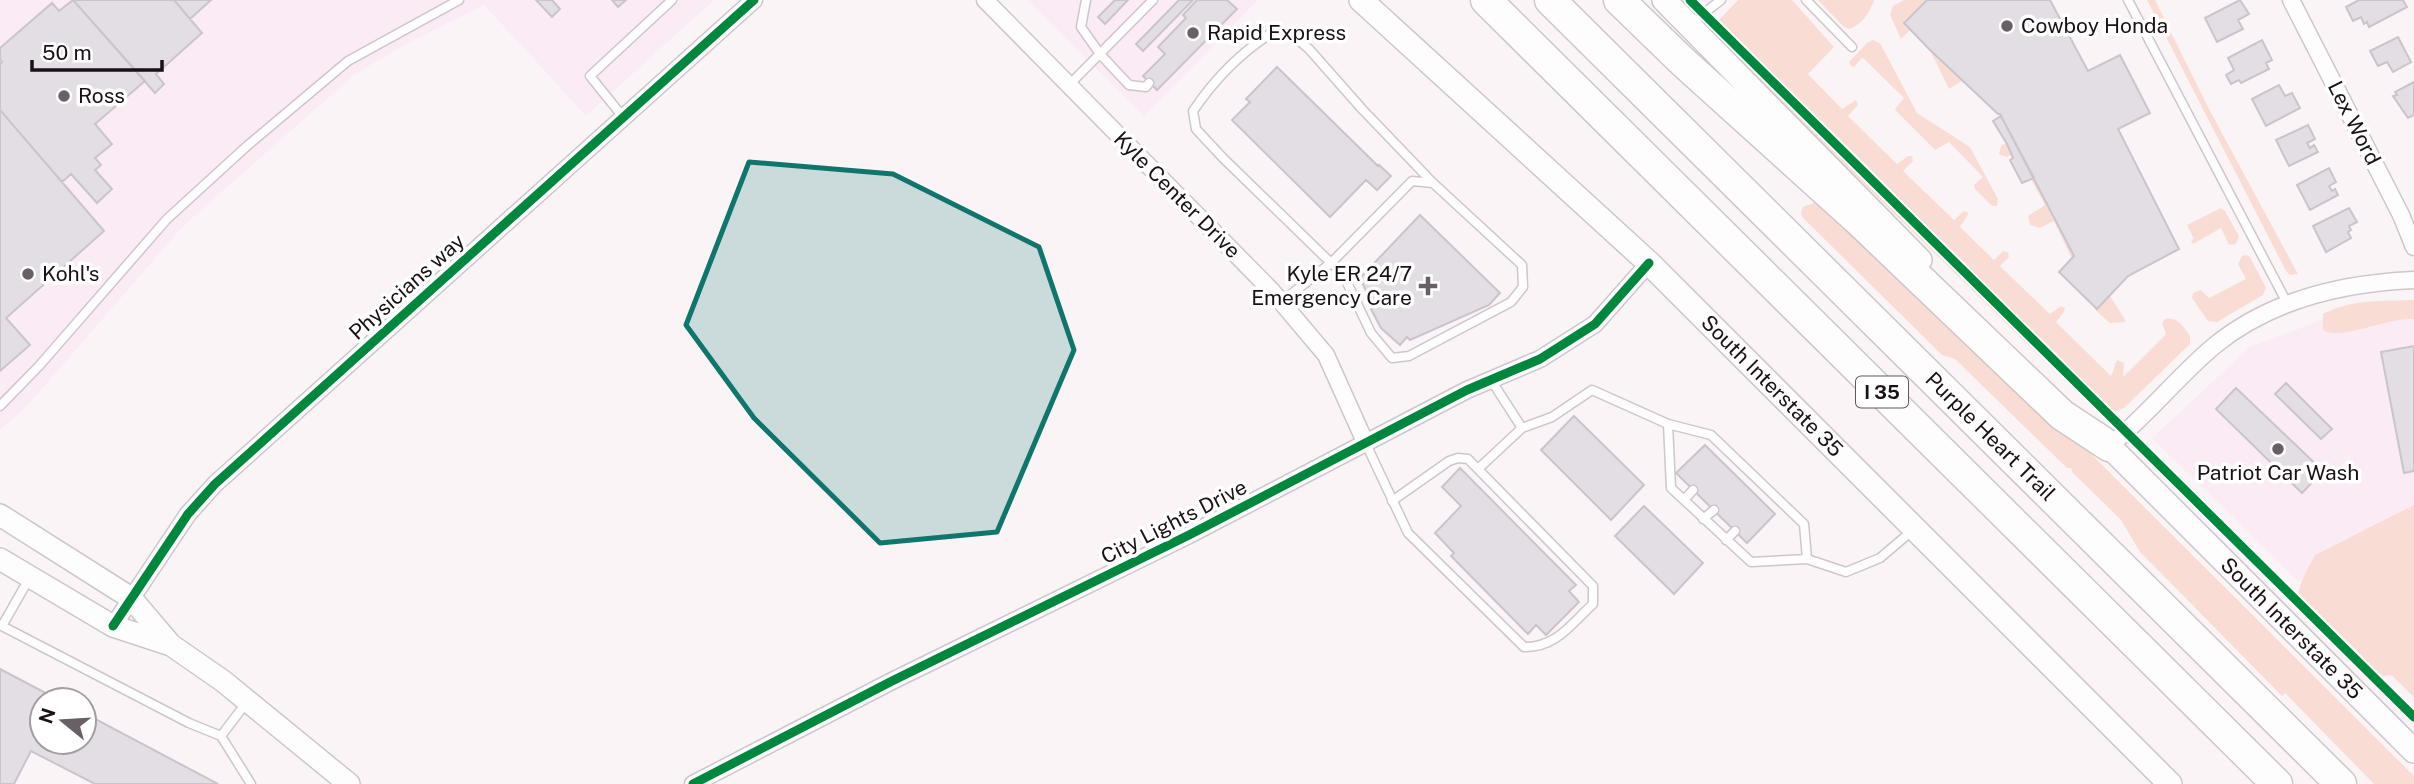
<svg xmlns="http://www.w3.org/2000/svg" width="2414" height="784" font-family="'Public Sans',sans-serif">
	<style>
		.built { fill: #fbebf4 }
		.green { fill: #f9ddd5 }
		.building { fill: #e3dde4; stroke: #cac4cb; stroke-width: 2 }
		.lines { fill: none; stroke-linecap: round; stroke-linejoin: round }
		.service-casing { stroke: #cec6ca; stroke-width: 11 }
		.minor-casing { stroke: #cec6ca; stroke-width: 19 }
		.tertiary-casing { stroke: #cec6ca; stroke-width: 24 }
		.secondary-casing { stroke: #cec6ca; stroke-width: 26 }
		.motorway-casing { stroke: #cec6ca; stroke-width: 33 }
		.service { stroke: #fefdfe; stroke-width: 8 }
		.minor { stroke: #fefdfe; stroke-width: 16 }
		.tertiary { stroke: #fefdfe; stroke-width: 21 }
		.secondary { stroke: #fefdfe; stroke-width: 23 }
		.motorway { stroke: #fefdfe; stroke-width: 30 }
		.cycleway-casing { stroke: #fff; stroke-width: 13 }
		.cycleway { stroke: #00873e; stroke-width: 9 }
		.marked { fill: #0f766e; fill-opacity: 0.2; stroke: #0f766e; stroke-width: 5; stroke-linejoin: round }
		.poi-dot { fill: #686064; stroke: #fff; stroke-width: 2.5 }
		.labels { text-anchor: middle; stroke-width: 7; stroke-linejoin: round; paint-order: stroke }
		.shield { fill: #fff; stroke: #5f585b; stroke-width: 2 }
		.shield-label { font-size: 19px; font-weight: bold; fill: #1a1015 }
		.poi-label { font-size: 21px; fill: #1a1015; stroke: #fff; text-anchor: start }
		.street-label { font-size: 21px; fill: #1a1015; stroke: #fff }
	</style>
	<rect width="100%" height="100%" fill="#faf4f7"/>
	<!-- built -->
	<path class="built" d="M 0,0 L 714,0 L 586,116 L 484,5 L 404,45 L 354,75 L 184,225 L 27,406 L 0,430 Z
		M 1027,0 L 1258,0 L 1144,116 Z
		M 2414,300 L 2414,506 L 2320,556 L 2299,582 L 2152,438 L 2250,347 L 2370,302 Z"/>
	<!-- green -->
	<path class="green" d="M 1738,0 L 1792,0 L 1834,47 L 1808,74 L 1842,109 L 1856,100 L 1858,105 L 1848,116 L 1897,164 L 1908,156 L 1912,156 L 1913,161 L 1903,171 L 1954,220 L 1964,211 L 1969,213 L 1960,227 L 1994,260 L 2003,251 L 2008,252 L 2009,257 L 2000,266 L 2050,314 L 2061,306 L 2065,308 L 2064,312 L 2056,322 L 2111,376 L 2117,360 L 2124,363 L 2123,377 L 2166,334 L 2162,323 L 2165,319 C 2177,316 2184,327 2190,336 L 2190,344 L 2124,408 L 2112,413 L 1717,22 Z
		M 1818,0 L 1874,0 C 1870,12 1862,24 1850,29 L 1844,27 Z
		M 1904,0 L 1927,0 L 1905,22 L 1911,29 L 1901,39 L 1890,15 L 1893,6 Z
		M 2147,0 L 2155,0 L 2209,109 L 2298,274 L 2290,275 L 2286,271 Z
		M 1717,33 L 2089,401 L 2102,417 L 1729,52 L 1721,43 Z
		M 1873,40 L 1880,43 L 1917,113 L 1970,147 L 1998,199 L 1997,206 L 1992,206 L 1975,189 L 1974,185 L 1983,177 L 1949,142 L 1935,150 L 1896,111 L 1895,109 L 1904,98 L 1864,59 L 1862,58 L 1854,67 L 1851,66 L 1849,62 L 1867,43 Z
		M 1929,48 L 1963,80 L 1949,89 Z
		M 2013,138 L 2074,256 L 2071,257 L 2054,221 L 2040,228 L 2030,225 L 2028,216 L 2045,205 L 2016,152 L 2007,157 L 1999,154 L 2001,146 Z
		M 1819,201 L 2055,418 L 2414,776 L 2414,784 L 2374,784 L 2285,693 L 2282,696 L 2140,552 L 2121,520 L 2073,473 L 2071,468 L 2067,468 L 1955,359 L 1942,355 L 1802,217 L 1801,212 L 1803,207 Z
		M 2221,208 L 2225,211 L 2239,236 L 2236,244 L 2229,245 L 2221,228 L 2193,244 L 2191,240 L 2194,239 L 2187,225 Z
		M 2246,255 L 2250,257 L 2266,288 L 2263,295 L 2217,322 L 2208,321 L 2192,298 L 2193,293 L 2201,290 L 2209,298 L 2246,279 L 2238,264 L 2242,256 Z
		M 2110,296 L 2126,321 L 2124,322 L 2110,323 L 2095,310 Z
		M 2414,300 L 2414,319 C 2389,317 2340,341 2323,330 L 2323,314 C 2350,299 2384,301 2414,300 Z
		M 2414,505 L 2414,697 L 2391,675 L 2378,677 L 2298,598 C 2299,581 2308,569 2315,555 Z"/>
	<!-- building -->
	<path class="building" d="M 73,0 L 145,81 L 95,124 L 112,144 L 95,158 L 101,165 L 95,170 L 112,189 L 97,203 L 71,174 L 62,182 L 0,110 L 0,64 L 2,62 L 0,59 L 0,48 L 52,3 L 59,11 Z
		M 73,0 L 174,0 L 202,33 L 156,74 L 164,84 L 155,93 Z
		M 174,0 L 211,0 L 190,19 Z
		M 536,0 L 552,0 L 560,9 L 552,17 Z
		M 612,0 L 626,0 L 618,7 Z
		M 1115,0 L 1128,0 L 1105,24 L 1098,17 Z
		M 1179,0 L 1193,0 L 1143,51 L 1136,44 Z
		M 1197,0 L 1227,0 L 1237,9 L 1157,90 L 1143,76 L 1165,54 L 1158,47 L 1186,18 L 1183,15 Z
		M 1927,0 L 2050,0 L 2088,71 L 2120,55 L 2150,113 L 2118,129 L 2179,249 L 2128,276 L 2097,309 L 2059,272 L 2074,256 L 2000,114 L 1998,114 L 1929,49 L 1904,23 Z
		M 2240,0 L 2249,14 L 2238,20 L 2243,29 L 2217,42 L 2205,18 Z
		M 2359,0 L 2403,0 L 2407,7 L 2369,27 L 2367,22 L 2364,24 L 2361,17 L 2353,21 L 2346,7 Z
		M 2398,37 L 2411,62 L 2393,72 L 2387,62 L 2378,66 L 2370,51 Z
		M 2262,40 L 2272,60 L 2266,63 L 2269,69 L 2241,83 L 2239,80 L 2231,84 L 2226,75 L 2234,70 L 2228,58 Z
		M 1277,67 L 1378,166 L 1379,165 L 1391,176 L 1377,190 L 1366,180 L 1330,217 L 1232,120 L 1250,102 L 1246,99 Z
		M 2414,82 L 2414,115 L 2408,118 L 2393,96 L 2397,95 L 2395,92 Z
		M 2279,85 L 2285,96 L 2292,93 L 2300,108 L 2266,126 L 2252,99 Z
		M 0,110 L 104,231 L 6,318 L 30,345 L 0,371 Z
		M 2001,116 L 2034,178 L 2022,183 L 2010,160 L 2013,158 L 2007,144 L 1993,121 Z
		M 2308,125 L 2315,139 L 2307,143 L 2310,148 L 2314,145 L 2318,152 L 2289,166 L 2276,140 Z
		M 2329,168 L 2336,182 L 2329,186 L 2332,191 L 2335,189 L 2338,195 L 2310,210 L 2297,185 Z
		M 2349,208 L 2357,222 L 2349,226 L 2351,230 L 2348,232 L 2351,238 L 2326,252 L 2313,226 Z
		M 1420,215 L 1500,293 L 1489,305 L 1410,340 L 1407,337 L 1400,345 L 1381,328 L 1371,309 L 1376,306 L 1372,304 L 1360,278 Z
		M 2414,346 L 2414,471 L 2404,473 L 2381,352 Z
		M 2286,383 L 2332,429 L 2321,439 L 2275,394 Z
		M 2236,388 L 2323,471 L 2302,493 L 2216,409 Z
		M 1574,416 L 1644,485 L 1611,520 L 1541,450 Z
		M 1705,445 L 1775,514 L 1747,543 L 1676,473 Z
		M 1460,468 L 1576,585 L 1569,591 L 1579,602 L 1546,635 L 1536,625 L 1528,634 L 1451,556 L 1454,553 L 1435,533 L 1461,506 L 1442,487 Z
		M 1644,506 L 1703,563 L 1674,594 L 1615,536 Z
		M 0,669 L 59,700 L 42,700 L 42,742 L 84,742 L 84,713 L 218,784 L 95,784 L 31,751 L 14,784 L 0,784 Z"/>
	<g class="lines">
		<!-- service casing -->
		<g class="service-casing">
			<path id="service" d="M 1086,0 L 1081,27 L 1100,54 L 1129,85 L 1146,87 L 1149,83
				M 1806,0 L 1852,47
				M 2128,0 L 2287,303
				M 1690,24 L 1721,0
				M 1069,85 L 1153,0
				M 623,117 L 590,76 L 672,0
				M 1281,302 L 1331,263 L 1342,272 L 1371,333 L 1392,358 L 1409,356 L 1511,302 L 1523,287 L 1522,265 L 1433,183 L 1412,181 L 1331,263 L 1223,158 L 1196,129 L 1193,111 C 1214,80 1241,52 1273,32 L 1292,35 L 1309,49 L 1362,109 L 1433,183
				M 1491,380 L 1522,428 L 1552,417 L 1592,390 L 1668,424 L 1711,435 L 1804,524 L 1807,559
				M 0,406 L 39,366 L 167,219 L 247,146 L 348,61 L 459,0
				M 1668,424 L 1671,488 L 1751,562 L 1807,559 L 1846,572 L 1880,558 L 1913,530
				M 1366,444 L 1408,533 L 1524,647 C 1556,648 1571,624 1593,604 L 1593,586 L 1468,459 L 1458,458 L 1449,461 L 1392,501
				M 1478,469 L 1522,428
				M 1684,500 L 1693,490
				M 1703,519 L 1714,510
				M 1726,540 L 1735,531
				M 0,625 L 189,723 L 221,736 L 246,703
				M 2,626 L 30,577
				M 221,736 L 251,784"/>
		</g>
		<!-- minor casing -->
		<g class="minor-casing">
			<path id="minor" d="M 985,0 L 1271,290 L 1326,355 L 1366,444
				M 2291,0 L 2401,215 L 2414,247
				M 2109,446 C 2147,416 2177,377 2214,346 C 2270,300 2343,283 2414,280
				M 113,626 L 188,514 L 215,484 L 754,0
				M 693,784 L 892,681 L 1189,535 L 1467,390 L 1540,359 L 1595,324 L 1649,263"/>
		</g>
		<!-- tertiary casing -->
		<g class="tertiary-casing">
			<path id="tertiary" d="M 0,515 L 131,598 L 171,645 L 223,681 L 349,784
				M 0,559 L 113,626 L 171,645"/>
		</g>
		<!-- secondary casing -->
		<g class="secondary-casing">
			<g id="secondary">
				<path id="s1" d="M 1361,0 L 1649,263 L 2170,784"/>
				<path d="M 1664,0 L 1920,260"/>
				<path id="s2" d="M 2097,434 L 2414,751"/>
			</g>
		</g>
		<!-- motorway casing -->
		<g class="motorway-casing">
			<g id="motorway">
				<path d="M 1486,0 L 2277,784"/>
				<path id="s3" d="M 1550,0 L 2341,784"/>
				<path d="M 1619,0 L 1682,61 L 1857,219 L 2062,415 L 2109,446"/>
			</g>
		</g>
		<!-- service -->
		<use href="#service" class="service"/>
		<!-- minor -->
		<use href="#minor" class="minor"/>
		<!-- tertiary -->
		<use href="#tertiary" class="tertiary"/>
		<!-- secondary -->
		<use href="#secondary" class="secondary"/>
		<!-- motorway -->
		<use href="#motorway" class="motorway"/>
		<!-- cycleway casing -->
		<g class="cycleway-casing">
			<path id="cycleway" d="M 1690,0 L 2414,717
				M 113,626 L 188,514 L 215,484 L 754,0
				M 693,784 L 892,681 L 1189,535 L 1467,390 L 1540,359 L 1595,324 L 1649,263"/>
		</g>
		<!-- cycleway -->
		<use href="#cycleway" class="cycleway"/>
	</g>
	<!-- marked area -->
	<path class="marked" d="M 749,162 L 893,174 L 1039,247 L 1074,350 L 997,532 L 880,543 L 754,418 L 686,325 Z"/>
	<!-- markers -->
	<g class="poi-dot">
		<circle cx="2007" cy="26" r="7"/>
		<circle cx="1193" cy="33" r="7"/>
		<circle cx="64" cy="96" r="7"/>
		<circle cx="28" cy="274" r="7"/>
		<path d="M1424.5 275.5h7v7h7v7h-7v7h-7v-7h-7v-7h7z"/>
		<circle cx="2278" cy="449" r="7"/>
	</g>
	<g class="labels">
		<!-- shield labels -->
		<rect class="shield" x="1856" y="376.5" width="52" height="31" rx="5"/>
		<g class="shield-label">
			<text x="1882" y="399">I 35</text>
		</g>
		<!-- poi labels -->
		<g class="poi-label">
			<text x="2021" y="33">Cowboy Honda</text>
			<text x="1207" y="40">Rapid Express</text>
			<text x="78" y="103">Ross</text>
			<text x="42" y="281">Kohl's</text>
			<text x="1412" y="281" text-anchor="end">Kyle ER 24/7<tspan x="1412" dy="24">Emergency Care</tspan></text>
			<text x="2278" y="480" text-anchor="middle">Patriot Car Wash</text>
		</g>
		<!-- street labels -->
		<g class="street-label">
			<text transform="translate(2354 123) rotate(63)" y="7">Lex Word</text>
			<text transform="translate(1177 195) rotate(45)" y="7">Kyle Center Drive</text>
			<text transform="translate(407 287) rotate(-42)" y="7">Physicians way</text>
			<text dy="7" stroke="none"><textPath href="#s1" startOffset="564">South Interstate 35</textPath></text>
			<text dy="7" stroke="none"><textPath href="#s3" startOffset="620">Purple Heart Trail</textPath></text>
			<text transform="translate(1174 522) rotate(-27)" y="7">City Lights Drive</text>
			<text dy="7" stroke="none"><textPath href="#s2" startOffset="275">South Interstate 35</textPath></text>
		</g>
	</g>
	<!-- north arrow -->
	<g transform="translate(63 721) rotate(288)"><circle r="33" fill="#ffffff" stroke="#a39fa1" stroke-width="2"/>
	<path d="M0-5L12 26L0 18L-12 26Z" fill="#686064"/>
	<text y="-10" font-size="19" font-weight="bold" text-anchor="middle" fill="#1a1015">N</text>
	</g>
	<!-- scale -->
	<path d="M32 60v10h130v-10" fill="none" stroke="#1a1015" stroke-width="3.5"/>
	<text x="42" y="60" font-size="21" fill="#1a1015" stroke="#ffffff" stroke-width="5" paint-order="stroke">50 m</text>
</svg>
